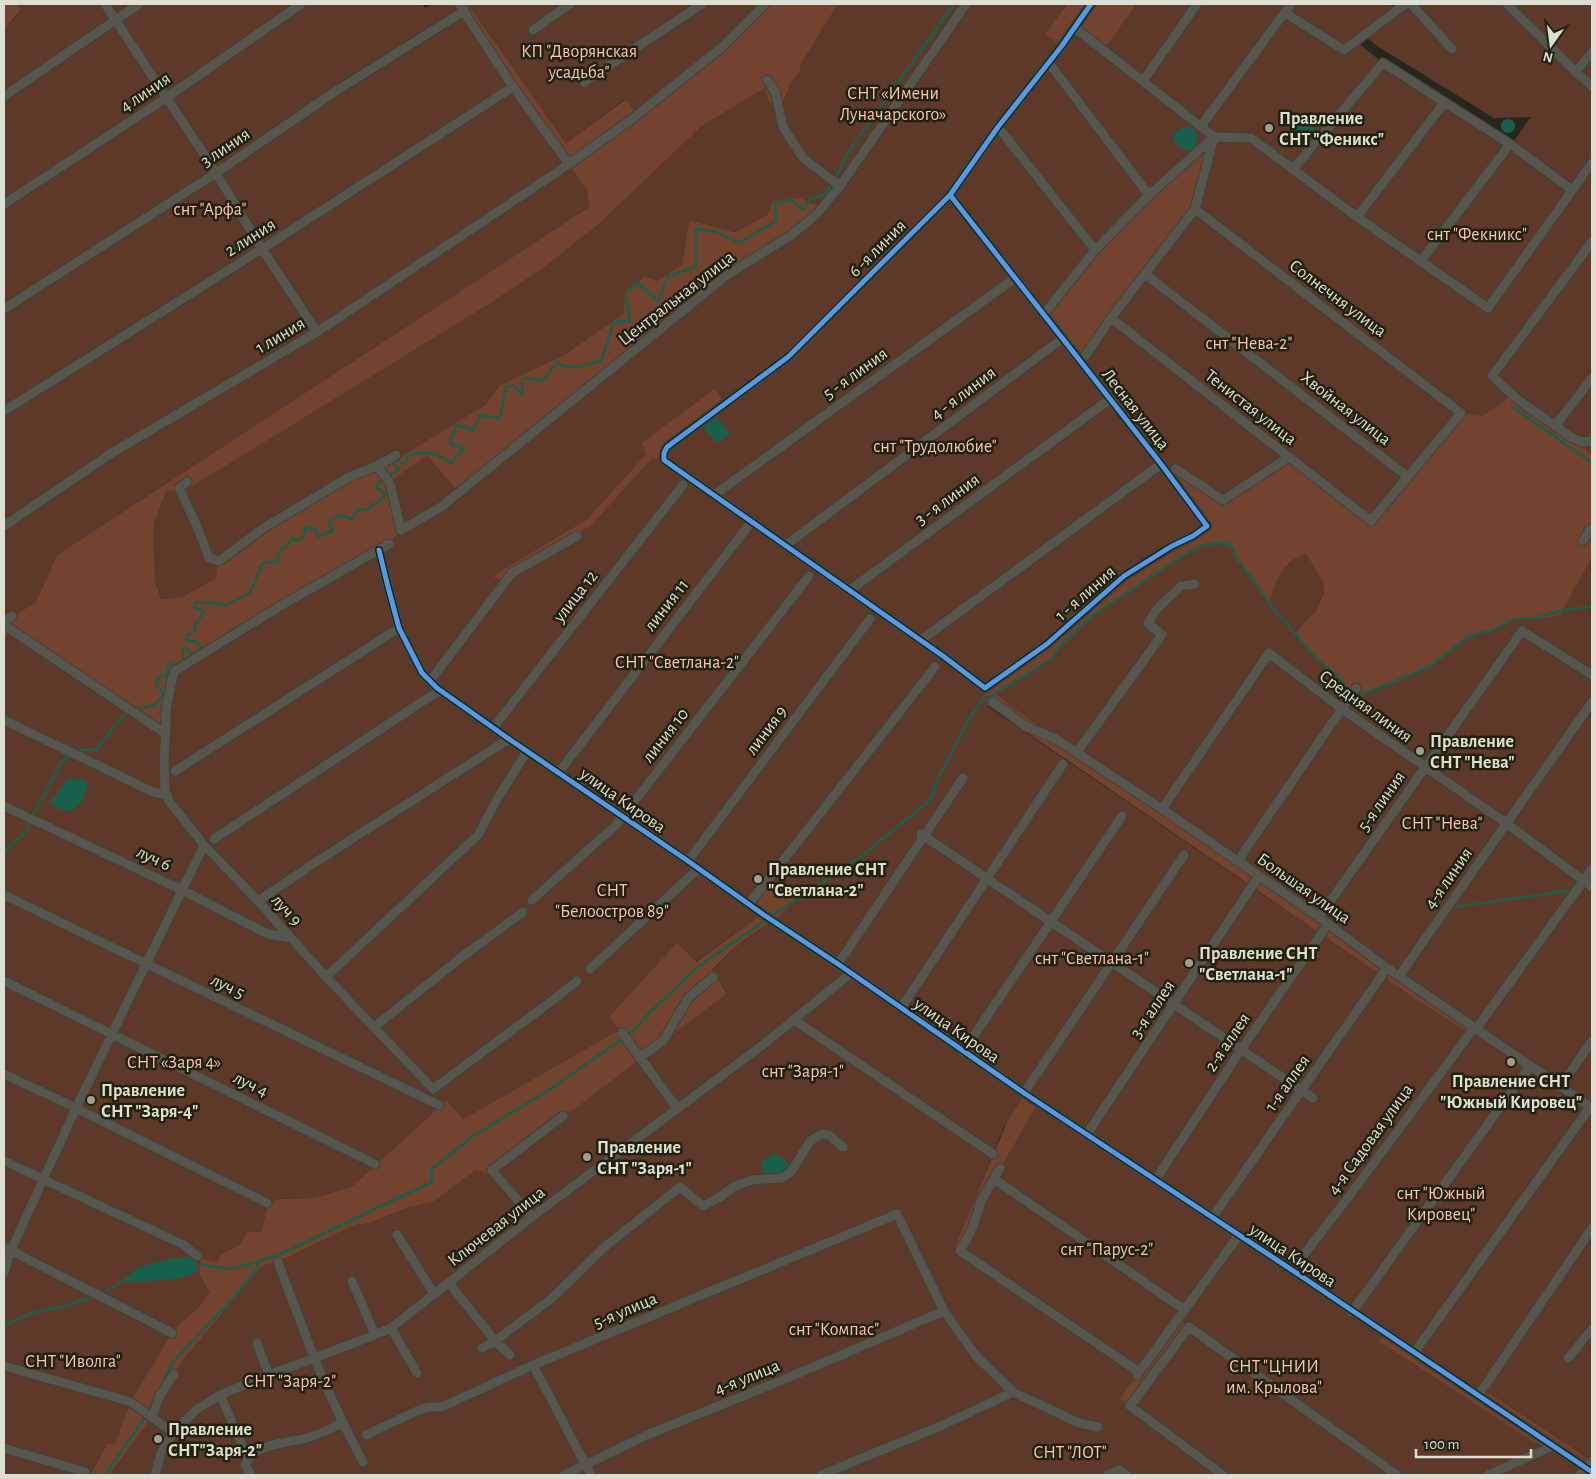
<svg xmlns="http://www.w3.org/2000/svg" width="1596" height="1479" font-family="'Alegreya Sans',sans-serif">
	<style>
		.green { fill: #5e392a; fill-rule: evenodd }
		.forest { fill: #744330 }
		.water { fill: #18604b }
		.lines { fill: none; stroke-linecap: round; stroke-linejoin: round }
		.stream { stroke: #18604b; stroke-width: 2.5 }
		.minor-casing { stroke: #404038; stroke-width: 11 }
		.minor { stroke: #56564e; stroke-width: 9 }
		.cycleway-casing { stroke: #22210e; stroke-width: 8 }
		.cycleway { stroke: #5399e6; stroke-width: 5 }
		.poi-dot { fill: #9e9e92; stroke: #22210e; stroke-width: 2 }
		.labels { text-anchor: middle; stroke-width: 5; stroke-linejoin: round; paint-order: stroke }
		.park-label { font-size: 18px; fill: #fbc5b1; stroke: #22210e }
		.street-label { font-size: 18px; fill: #deded2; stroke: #22210e }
		.poi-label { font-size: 18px; font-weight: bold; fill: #deded2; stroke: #22210e; text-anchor: start }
	</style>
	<rect width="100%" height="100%" fill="#27261c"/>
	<!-- green -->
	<path class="green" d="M 19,4 L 422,4 L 425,8 L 432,4 L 459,4 L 587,191 L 589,207 L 57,555 L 35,603 L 4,621 L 4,29 L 20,12 Z
		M 468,4 L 759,4 L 717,43 L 634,110 L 625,99 L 566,143 Z
		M 838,4 L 1067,4 L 1045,33 L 1076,27 L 1103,51 L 1137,4 L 1388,4 L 1392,6 L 1397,4 L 1592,4 L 1592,455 L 1585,448 L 1582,443 L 1510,393 L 1504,401 L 1482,416 L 1371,521 L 1205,523 L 1172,546 L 986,699 L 987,706 L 1414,998 L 1011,706 L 995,692 L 1052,658 L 1069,637 L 1092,616 L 1176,560 L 1201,545 L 1227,543 L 1234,551 L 1275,586 C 1280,568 1291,562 1306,552 L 1323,583 L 1324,594 L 1315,613 L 1307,619 L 1325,667 L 1340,678 L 1346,694 L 1374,690 L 1435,663 L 1469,636 L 1493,630 L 1513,619 L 1539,619 L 1586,567 L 1592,557 L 1592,1109 L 1527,1071 L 1592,1114 L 1592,1228 L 1477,1395 L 1591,1475 L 109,1475 L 152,1417 L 160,1395 L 188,1354 L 261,1267 L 271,1263 L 278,1262 L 355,1225 L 370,1223 L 407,1208 L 433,1202 L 476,1170 L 559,1119 L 727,992 L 712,971 L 737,946 L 772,921 L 762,914 L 695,962 L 677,944 L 619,1030 L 463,1119 L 447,1100 L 351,1187 L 313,1198 L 278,1199 L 267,1208 L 261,1232 L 248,1231 L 238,1246 L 221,1254 L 217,1263 L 199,1273 L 209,1292 L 200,1306 L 170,1332 L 168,1339 L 131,1400 L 115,1445 L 107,1444 L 90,1475 L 4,1475 L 4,642 L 10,629 L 173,675 L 210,648 L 218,561 L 216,578 L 182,597 L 161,599 L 155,580 L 154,524 L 167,490 L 181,492 L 486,306 L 542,269 L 598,225 L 702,126 L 765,88 L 784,100 L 792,81 L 801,70 L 800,66 ZM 1364,35 L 1377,46 L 1494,118 L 1531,117 L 1511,145 L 1384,64 L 1356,41 ZM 1296,115 L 1301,117 L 1305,123 L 1312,125 L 1299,135 L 1289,122 ZM 768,214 L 458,492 L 427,456 L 393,478 L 386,467 L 486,404 L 500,385 L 564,355 L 624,313 L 658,281 L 682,264 L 689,220 L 735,232 ZM 715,390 L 667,447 L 651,458 L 591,526 L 512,573 L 494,576 L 587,519 L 646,454 L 641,443 ZM 1006,1122 L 998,1172 L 960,1251 L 956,1247 Z
		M 1592,1237 L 1592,1461 L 1486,1391 Z"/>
	<!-- forest -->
	<path class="forest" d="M 4,4 L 19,4 L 20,11 L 4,29 Z
		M 459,4 L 468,4 L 566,143 L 626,99 L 634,110 L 717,43 L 759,4 L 838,4 L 800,66 L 801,70 L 792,81 L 784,100 L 769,103 L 765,88 L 702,126 L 598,225 L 542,269 L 486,306 L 181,493 L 167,490 L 154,524 L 155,580 L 161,599 L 182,597 L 216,578 L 218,561 L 349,477 L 378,467 L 390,483 L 402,529 L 390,542 L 175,671 L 166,734 L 10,629 L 4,642 L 4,621 L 35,603 L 57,555 L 589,207 L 587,191 Z
		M 1067,4 L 1137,4 L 1103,51 L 1076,27 L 1061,47 L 1045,33 Z
		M 1213,141 L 1196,205 L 1080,360 L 1046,316 L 1092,254 L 1146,198 Z
		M 800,198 L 821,208 L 810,220 L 727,275 L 458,492 L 427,456 L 393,479 L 385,467 L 486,404 L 500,385 L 564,355 L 624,313 L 625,291 L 644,277 L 658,281 L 682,264 L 689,220 L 735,232 L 768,214 L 773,201 Z
		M 715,389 L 725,404 L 667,447 L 664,460 L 651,459 L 591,526 L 512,573 L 504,583 L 493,576 L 587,519 L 646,454 L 641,443 Z
		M 1510,393 L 1582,443 L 1585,448 L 1592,455 L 1592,557 L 1560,615 L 1539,619 L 1513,619 L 1493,630 L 1469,636 L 1435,663 L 1374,690 L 1359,694 L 1346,694 L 1344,684 L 1340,678 L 1325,667 L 1296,634 L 1307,619 L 1315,613 L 1324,594 L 1323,583 L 1306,553 C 1279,567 1280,574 1269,601 L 1227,543 L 1201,545 L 1176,560 L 1092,616 L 1069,637 L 1052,658 L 995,692 L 1011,706 L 1057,739 L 1472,1027 L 1468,1032 L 1414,998 L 987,705 L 983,687 L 989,685 L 1124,576 L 1205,524 L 1166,470 L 1172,467 L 1223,500 L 1292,460 L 1371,521 L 1461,413 L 1482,416 L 1504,401 Z
		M 768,880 L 794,900 C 780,920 756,930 737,946 C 728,954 720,962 712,970 L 727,993 L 489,1174 L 476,1170 L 433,1202 L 407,1208 L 370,1223 L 355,1225 L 278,1262 L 271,1263 L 261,1267 L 188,1354 L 160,1395 L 152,1417 L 109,1475 L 90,1475 L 107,1444 L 115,1444 L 131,1400 L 168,1339 L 170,1332 L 200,1306 L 209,1292 L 199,1273 L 201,1258 L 217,1263 L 221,1254 L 238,1246 L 248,1231 L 261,1232 L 267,1208 L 271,1202 L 278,1199 L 313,1198 L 351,1187 L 447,1100 L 463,1119 L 619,1030 L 609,1017 L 677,943 L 696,962 L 762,914 L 749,905 Z
		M 1025,1094 L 1038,1103 L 998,1172 L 960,1251 L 955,1247 L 1007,1122 Z
		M 1592,1228 L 1592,1237 L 1486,1391 L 1592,1461 L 1592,1475 L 1553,1450 L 1547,1449 L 1528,1438 L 1379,1341 L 1384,1333 L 1477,1395 Z
		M 1179,1318 L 1189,1327 L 1130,1406 L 1120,1398 Z"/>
	<!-- water -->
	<path class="water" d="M 1298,114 L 1301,117 L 1305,123 L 1315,127 L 1315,130 L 1311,138 L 1299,135 L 1289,123 Z
		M1501 126a7 7 0 1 1 14 0a7 7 0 1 1-14 0Z
		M 1188,126 L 1197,133 C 1198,141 1195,153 1185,150 C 1181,149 1176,143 1173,140 L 1174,134 L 1180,129 Z
		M 717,417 L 730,434 L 717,443 L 703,427 Z
		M 82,778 L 88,786 C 86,792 83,801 79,805 C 69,815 58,810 50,803 L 67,780 Z
		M 775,1153 L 790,1165 L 782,1173 L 763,1173 L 762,1161 Z
		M 174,1258 L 194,1258 L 199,1269 C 187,1283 139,1281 122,1281 L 139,1267 Z"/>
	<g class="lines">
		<!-- stream -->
		<path class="stream" d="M 835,178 L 849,151 L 954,4
			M 1513,407 L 1592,463
			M 388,476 L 399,470 L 393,463 L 397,460 L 406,465 L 408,455 C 429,451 433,451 451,463 L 464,449 L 450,443 L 456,425 L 473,430 L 481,415 L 500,418 L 506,386 L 514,386 L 522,395 L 522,378 L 544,380 L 557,362 C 571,372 585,365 601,361 L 614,322 L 630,321 L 626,294 L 638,283 L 658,301 L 668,276 L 696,267 L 696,229 L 717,232 L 739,243 L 776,221 L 775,203 L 792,200 L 803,210 L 811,198 L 825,195 L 832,183
			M 183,662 L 182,649 L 186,648 L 190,653 L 196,654 L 200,652 L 201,646 L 197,642 L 188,641 L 186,635 L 191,634 L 195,630 L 194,626 L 199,620 L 204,611 L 194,607 L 197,602 C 207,604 216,602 226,605 L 250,593 L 262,564 L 267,562 L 277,562 L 279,553 L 282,548 L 288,546 L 293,537 L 295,541 C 302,539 306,536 305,527 L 316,529 L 317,535 L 319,537 L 332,531 L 329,521 L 341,515 L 352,519 L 359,509 L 368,511 L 371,505 L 379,502 L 385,494 L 376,487 L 381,479
			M 1354,695 L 1371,691 L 1429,667 L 1469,636 L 1493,630 L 1513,619 L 1534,618 L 1564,610 L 1592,607
			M 132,706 L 138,709 L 155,705 L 164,694 L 156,684 L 158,677 L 167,675 L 167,668 L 170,663 L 177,667
			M 75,750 L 96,750 L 126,712
			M 33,816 L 60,764 L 69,755
			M 4,852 L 25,833 L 29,825
			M 1449,908 L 1573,890
			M 770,917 L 859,858 L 928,802 L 931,798 L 937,780 L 969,719 L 983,699 C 992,699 999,689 1008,686 L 1052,658 L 1061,645 L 1092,616 L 1185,554 C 1198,547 1216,539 1230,545 L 1234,550 L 1234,555 L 1278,614 L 1317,659 L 1340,678 L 1344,684 L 1346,694 L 1349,694
			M 203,1265 L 231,1269 L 260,1261
			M 104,1292 L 124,1280
			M 4,1325 L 35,1312 L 66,1306 L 94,1296
			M 161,1386 L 172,1363 L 233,1298 L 256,1269 L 260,1261 L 287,1251 L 432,1182 L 431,1170 L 473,1136 L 549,1090 L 632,1032 L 650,1012 L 698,967 L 766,920
			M 105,1475 L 147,1415"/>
		<!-- minor casing -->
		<g class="minor-casing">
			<path id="minor" d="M 105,4 L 216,173 L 262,249 L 317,332
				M 459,4 L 513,87 L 569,164
				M 1411,4 L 1452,49
				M 1507,4 L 1576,72 L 1592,86
				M 1285,13 L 1344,50 L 1404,5 L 1403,4
				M 1075,28 L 1214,137 L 1251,138 L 1357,217 L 1488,308 L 1592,163
				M 533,30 L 570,4
				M 1049,63 L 1149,195
				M 1576,72 L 1592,52
				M 767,80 L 775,91 L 783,127 L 803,158 L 840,186
				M 1143,81 L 1197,4
				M 584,82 L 702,4
				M 4,96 L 139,4
				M 1201,126 L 1291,4
				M 998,127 L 1095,250
				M 1293,169 L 1383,63 L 1510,144 L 1572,190
				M 950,195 L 1161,464 L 1207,526 L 1193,536 L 1172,546 L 1124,576 L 1047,644 L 985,688 L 943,656 L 688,477 L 664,460 L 664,453 L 667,447 L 788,357 L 950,195 L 998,127 L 1061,47 L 1091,4
				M 4,204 L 166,98 L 301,4
				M 1357,217 L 1444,103
				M 1592,242 L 1492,376 L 1517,399 L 1571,437 L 1581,442 L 1592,441
				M 1421,261 L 1510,144
				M 1145,274 L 1408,477
				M 4,309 L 216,173 L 336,91 L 464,11
				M 1044,314 L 1095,250 L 1149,195 L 1214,137
				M 1111,318 L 1371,521 L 1461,413 L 1195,209
				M 1086,355 L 1111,318 L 1195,209 L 1214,137
				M 4,411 L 262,249 L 513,87
				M 1555,426 L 1592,378
				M 377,466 L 390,483 L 401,530 L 441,507 L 727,275 L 790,236 L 816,215 L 840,186 L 966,4
				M 1176,469 L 1223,500 L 1289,457
				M 187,482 L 179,488 L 196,524 L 209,558 L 219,561 L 265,527 L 349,477 L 377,466 L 396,455
				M 714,495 L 1015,278
				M 4,526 L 110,454 L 317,332 L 569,164 L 632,119 L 722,47 L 765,4
				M 1583,541 L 1590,529
				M 786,545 L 1063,338
				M 379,550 L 387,583 L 399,628 L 422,673 L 437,688 L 509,739 L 688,861 L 764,915 L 838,964 L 1024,1093 L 1292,1270 L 1592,1472
				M 850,590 L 1110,399
				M 4,621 L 12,616
				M 4,625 L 166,734
				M 921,640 L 1161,464
				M 430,681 L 512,573 L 577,536
				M 993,702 L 1027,727 L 1056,739 L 1162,809 L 1319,917 L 1387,968 L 1592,1108
				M 4,720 L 153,792 L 166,795
				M 493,728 L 683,485
				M 166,729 L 166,710 L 173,675 L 175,671 L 282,605 L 389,544
				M 166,731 L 164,758 L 165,790 L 169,801 L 204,845 L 258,901 L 326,977 L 433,1089 L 553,1000 L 577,981
				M 1077,752 L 1162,635 L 1148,623 L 1157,609 L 1181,586 L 1195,584
				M 175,771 L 399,628
				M 559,772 L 752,521
				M 4,806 L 182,890 L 268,934 L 291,938
				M 1162,809 L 1269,653 L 1342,709 L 1506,823 L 1592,887
				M 921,834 L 1313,1098
				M 214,839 L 440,690
				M 688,861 L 870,619
				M 1240,862 L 1243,853 L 1356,688
				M 4,895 L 439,1105
				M 532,900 L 616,825 L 809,576
				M 258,901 L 319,860 L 509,739
				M 749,904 L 935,667
				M 1319,917 L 1522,631 L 1592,675
				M 838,964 L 963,778
				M 590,969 L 698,869
				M 1399,976 L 1592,702
				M 326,977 L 478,835 L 495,803 L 527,751
				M 4,981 L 375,1164
				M 901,1008 L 1063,764
				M 794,1020 L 993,1154
				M 374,1027 L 463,956 L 523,912
				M 1476,1029 L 1592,869
				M 622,1033 L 677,1108
				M 963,1052 L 1122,816
				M 639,1058 L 664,1040 L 688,998 L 713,977
				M 4,1074 L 76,1108 L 267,1203
				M 1560,1087 L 1592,1041
				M 1024,1093 L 1184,855
				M 1087,1134 L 1259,876
				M 4,1161 L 184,1245 L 197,1256
				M 1000,1168 L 981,1201 L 973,1227 L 960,1251 L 1139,1372
				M 994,1179 L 1185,1310
				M 1156,1179 L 1240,1051 L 1328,924
				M 532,1217 L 492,1170 L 563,1116
				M 1212,1218 L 1387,968
				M 397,1235 L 434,1294
				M 4,1247 L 172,1333
				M 278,1262 C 303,1330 328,1398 363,1462
				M 1292,1270 L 1350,1195 L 1474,1028
				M 4,1273 L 11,1250 L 76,1108 L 204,845
				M 352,1281 L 375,1335
				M 449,1283 L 495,1341 L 510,1355
				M 1352,1312 L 1530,1066
				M 391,1328 L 417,1373
				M 257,1343 L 269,1375
				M 482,1348 L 495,1341 L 551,1299 L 607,1245 L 680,1187 L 703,1206 L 720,1197 L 735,1186 L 752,1180 L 782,1178 L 790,1173 L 811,1140 L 822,1134 L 829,1135 L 843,1147
				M 1414,1353 L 1590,1107
				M 1568,1358 L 1592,1329
				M 533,1365 L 591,1475
				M 4,1366 L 128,1401 L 141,1409 L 173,1433
				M 1137,1375 L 1239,1235
				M 220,1395 L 248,1458
				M 1478,1396 L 1592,1228
				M 152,1417 L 160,1395 L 174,1374
				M 366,1435 L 421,1409 L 430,1407 L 442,1407 L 533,1365 L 897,1214 L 944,1311 L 976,1356 L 1013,1392 L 1079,1423 L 1098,1427
				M 4,1448 L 85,1472
				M 155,1475 L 161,1453 L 168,1441 L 173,1433 L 197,1409 L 220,1395 L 269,1375 L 375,1335 L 391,1328 L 532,1217 L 764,1044 L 851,973
				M 251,1475 L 245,1465 C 255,1443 287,1443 307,1438 C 319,1435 331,1428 343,1423
				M 564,1475 L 647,1435 L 797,1374 L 944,1311
				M 821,1475 L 943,1425 L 1013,1392
				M 1107,1475 L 1119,1470 L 1127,1475
				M 1223,1475 L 1130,1406 L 1189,1327 L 1397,1475
				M 1488,1475 L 1553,1446
				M 1580,1475 L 1592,1461"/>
		</g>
		<!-- minor -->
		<use href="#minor" class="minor"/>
		<!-- cycleway casing -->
		<g class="cycleway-casing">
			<path id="cycleway" d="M 950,195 L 1161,464 L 1207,526 L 1193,536 L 1172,546 L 1124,576 L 1047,644 L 985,688 L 943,656 L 688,477 L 664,460 L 664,453 L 667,447 L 788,357 L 950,195 L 998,127 L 1061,47 L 1091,4
				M 379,550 L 387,583 L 399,628 L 422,673 L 437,688 L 509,739 L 688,861 L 764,915 L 838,964 L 1024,1093 L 1292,1270 L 1592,1472"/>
		</g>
		<!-- cycleway -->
		<use href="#cycleway" class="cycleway"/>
	</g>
	<!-- markers -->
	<g class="poi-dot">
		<circle cx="1269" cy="128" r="5"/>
		<circle cx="1420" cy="751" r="5"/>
		<circle cx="758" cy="879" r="5"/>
		<circle cx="1189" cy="963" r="5"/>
		<circle cx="1511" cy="1062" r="5"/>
		<circle cx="91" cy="1100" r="5"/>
		<circle cx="587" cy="1157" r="5"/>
		<circle cx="158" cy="1439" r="5"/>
	</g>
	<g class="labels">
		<!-- park labels -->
		<g class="park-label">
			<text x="579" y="57">КП "Дворянская<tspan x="579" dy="21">усадьба"</tspan></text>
			<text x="893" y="99">СНТ «Имени<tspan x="893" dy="21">Луначарского»</tspan></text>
			<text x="210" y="215">снт "Арфа"</text>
			<text x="1477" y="240">снт "Фекникс"</text>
			<text x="1249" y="349">снт "Нева-2"</text>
			<text x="935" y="452">снт "Трудолюбие"</text>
			<text x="677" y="668">СНТ "Светлана-2"</text>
			<text x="1442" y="829">СНТ "Нева"</text>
			<text x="612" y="896">СНТ<tspan x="612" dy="21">"Белоостров 89"</tspan></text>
			<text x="1092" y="964">снт "Светлана-1"</text>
			<text x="174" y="1068">СНТ «Заря 4»</text>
			<text x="803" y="1077">снт "Заря-1"</text>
			<text x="1441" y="1199">снт "Южный<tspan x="1441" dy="21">Кировец"</tspan></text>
			<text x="1107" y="1255">снт "Парус-2"</text>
			<text x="834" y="1335">снт "Компас"</text>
			<text x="73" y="1367">СНТ "Иволга"</text>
			<text x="1274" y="1372">СНТ "ЦНИИ<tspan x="1274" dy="21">им. Крылова"</tspan></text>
			<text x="290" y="1387">СНТ "Заря-2"</text>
			<text x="1070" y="1458">СНТ "ЛОТ"</text>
		</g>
		<!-- street labels -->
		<g class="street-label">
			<text transform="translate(145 92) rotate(-34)" y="6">4 линия</text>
			<text transform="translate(225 147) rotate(-34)" y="6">3 линия</text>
			<text transform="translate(250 237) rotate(-32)" y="6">2 линия</text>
			<text transform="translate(877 248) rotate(-45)" y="6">6 -я линия</text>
			<text transform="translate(676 298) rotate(-38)" y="6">Центральная улица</text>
			<text transform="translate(1338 298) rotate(37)" y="6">Солнечня улица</text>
			<text transform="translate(280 335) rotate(-31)" y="6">1 линия</text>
			<text transform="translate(855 373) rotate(-36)" y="6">5 - я линия</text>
			<text transform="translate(963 393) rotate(-37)" y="6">4 - я линия</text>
			<text transform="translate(1251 407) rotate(38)" y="6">Тенистая улица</text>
			<text transform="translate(1346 408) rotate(38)" y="6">Хвойная улица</text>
			<text transform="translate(1136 409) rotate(52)" y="6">Лесная улица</text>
			<text transform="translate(947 499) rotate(-36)" y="6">3 - я линия</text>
			<text transform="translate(1085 593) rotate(-41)" y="6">1 - я линия</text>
			<text transform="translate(575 596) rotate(-52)" y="6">улица 12</text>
			<text transform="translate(666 605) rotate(-52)" y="6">линия 11</text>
			<text transform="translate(1366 706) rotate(36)" y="6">Средняя линия</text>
			<text transform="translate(766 730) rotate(-53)" y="6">линия 9</text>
			<text transform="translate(665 735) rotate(-52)" y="6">линия 10</text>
			<text transform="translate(623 800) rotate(35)" y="6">улица Кирова</text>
			<text transform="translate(1381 801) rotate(-55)" y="6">5-я линия</text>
			<text transform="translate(154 858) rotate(25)" y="6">луч 6</text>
			<text transform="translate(1448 878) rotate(-55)" y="6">4-я линия</text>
			<text transform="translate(1304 888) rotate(35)" y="6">Большая улица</text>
			<text transform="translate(287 910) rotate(48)" y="6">луч 9</text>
			<text transform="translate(228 986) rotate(26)" y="6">луч 5</text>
			<text transform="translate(1152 1009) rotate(-56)" y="6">3-я аллея</text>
			<text transform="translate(957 1030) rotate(35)" y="6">улица Кирова</text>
			<text transform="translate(1227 1042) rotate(-56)" y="6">2-я аллея</text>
			<text transform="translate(1287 1083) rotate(-55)" y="6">1-я аллея</text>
			<text transform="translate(251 1084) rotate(26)" y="6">луч 4</text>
			<text transform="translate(1370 1139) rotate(-54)" y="6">4-я Садовая улица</text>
			<text transform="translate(496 1226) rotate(-38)" y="6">Ключевая улица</text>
			<text transform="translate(1293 1255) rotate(34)" y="6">улица Кирова</text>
			<text transform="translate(625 1310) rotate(-23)" y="6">5-я улица</text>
			<text transform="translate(747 1377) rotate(-22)" y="6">4-я улица</text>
		</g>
		<!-- poi labels -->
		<g class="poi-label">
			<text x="1279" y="124">Правление<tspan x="1279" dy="21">СНТ "Феникс"</tspan></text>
			<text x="1430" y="747">Правление<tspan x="1430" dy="21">СНТ "Нева"</tspan></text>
			<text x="768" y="875">Правление СНТ<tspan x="768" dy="21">"Светлана-2"</tspan></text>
			<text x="1199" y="959">Правление СНТ<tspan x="1199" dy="21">"Светлана-1"</tspan></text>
			<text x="1511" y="1087" text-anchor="middle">Правление СНТ<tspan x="1511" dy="21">"Южный Кировец"</tspan></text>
			<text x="101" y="1096">Правление<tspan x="101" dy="21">СНТ "Заря-4"</tspan></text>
			<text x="597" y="1153">Правление<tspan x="597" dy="21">СНТ "Заря-1"</tspan></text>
			<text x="168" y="1435">Правление<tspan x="168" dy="21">СНТ"Заря-2"</tspan></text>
		</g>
	</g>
	<!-- border -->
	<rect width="1596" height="1479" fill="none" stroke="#deded2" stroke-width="10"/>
	<!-- north arrow -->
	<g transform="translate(1551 45) rotate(194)" stroke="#22210e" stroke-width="4" paint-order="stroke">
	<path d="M0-4L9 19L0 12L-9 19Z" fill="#deded2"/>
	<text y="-8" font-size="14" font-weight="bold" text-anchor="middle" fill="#deded2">N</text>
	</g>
	<!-- scale -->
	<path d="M1416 1449v8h115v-8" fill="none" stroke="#deded2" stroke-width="2.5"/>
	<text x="1424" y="1449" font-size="15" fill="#deded2" stroke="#22210e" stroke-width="4" paint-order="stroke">100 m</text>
</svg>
